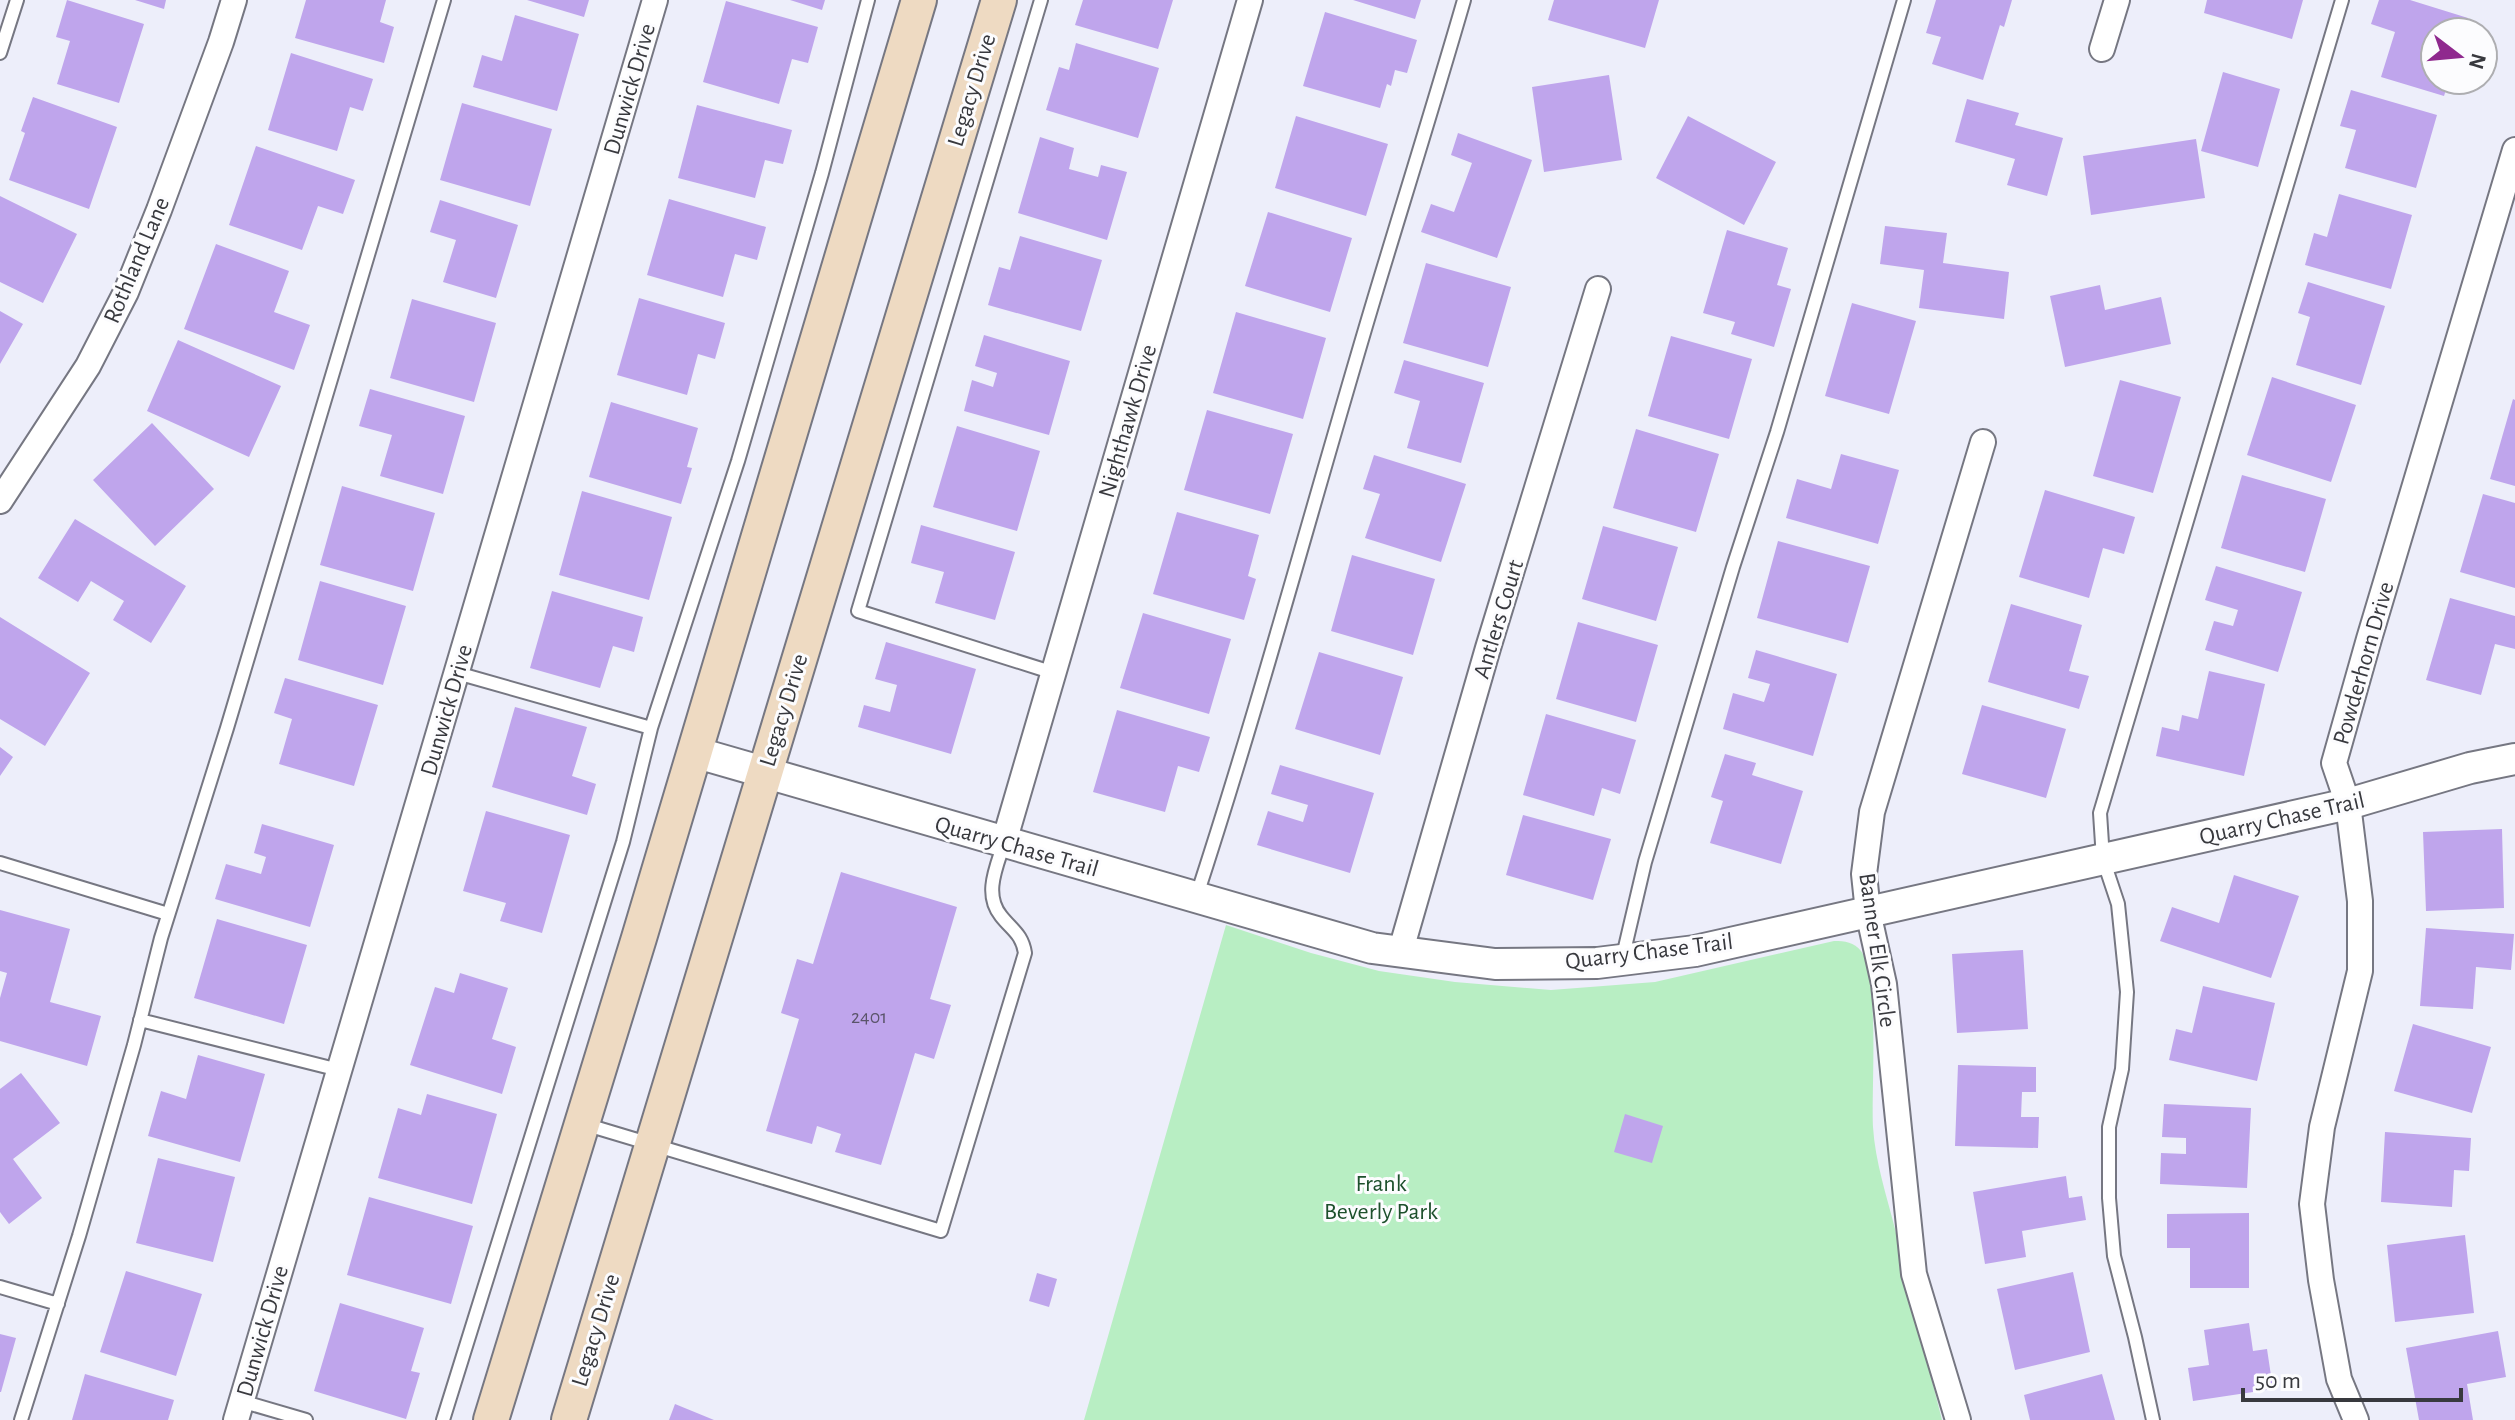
<svg xmlns="http://www.w3.org/2000/svg" width="2515" height="1420" font-family="'Alegreya Sans',sans-serif">
	<style>
		.green { fill: #b8eec3 }
		.building { fill: #bfa5ec }
		.lines { fill: none; stroke-linecap: round; stroke-linejoin: round }
		.service-casing { stroke: #767782; stroke-width: 16 }
		.minor-casing { stroke: #767782; stroke-width: 28 }
		.tertiary-casing { stroke: #767782; stroke-width: 34 }
		.secondary-casing { stroke: #767782; stroke-width: 38 }
		.service { stroke: #fff; stroke-width: 12 }
		.minor { stroke: #fff; stroke-width: 24 }
		.tertiary { stroke: #fff; stroke-width: 30 }
		.secondary { stroke: #eedac2; stroke-width: 34 }
		.labels { text-anchor: middle; stroke-width: 6; stroke-linejoin: round; paint-order: stroke }
		.number-label { font-size: 20px; fill: #5a546a }
		.street-label { font-size: 24px; fill: #38393e; stroke: #fcfcfe }
		.park-label { font-size: 24px; fill: #1d502c; stroke: #fcfcfe }
	</style>
	<rect width="100%" height="100%" fill="#edeefa"/>
	<!-- green -->
	<path class="green" d="M 1226,925 L 1311,953 L 1379,971 L 1455,982 L 1551,990 L 1655,982 L 1834,941 C 1845,941 1854,942 1861,951 C 1880,976 1871,1092 1873,1127 C 1875,1161 1887,1197 1895,1229 C 1910,1293 1926,1357 1942,1420 L 1084,1420 Z"/>
	<!-- building -->
	<path class="building" d="M 67,0 L 144,24 L 119,103 L 57,84 L 70,41 L 56,37 Z
		M 135,0 L 166,0 L 164,9 Z
		M 306,0 L 386,0 L 380,22 L 394,27 L 384,63 L 295,38 Z
		M 527,0 L 589,0 L 584,17 Z
		M 790,0 L 825,0 L 822,10 Z
		M 1083,0 L 1173,0 L 1158,49 L 1075,25 Z
		M 1353,0 L 1421,0 L 1415,19 Z
		M 1554,0 L 1659,0 L 1645,48 L 1548,20 Z
		M 1936,0 L 2012,0 L 2004,27 L 2000,25 L 1983,80 L 1932,64 L 1941,37 L 1926,33 Z
		M 2207,0 L 2303,0 L 2292,39 L 2204,13 Z
		M 2379,0 L 2410,0 L 2468,18 L 2463,32 L 2435,32 L 2435,80 L 2449,80 L 2444,96 L 2381,77 L 2395,32 L 2371,24 Z
		M 726,1 L 818,27 L 808,63 L 792,59 L 779,104 L 703,82 Z
		M 1325,12 L 1417,40 L 1407,73 L 1395,70 L 1391,86 L 1387,84 L 1380,108 L 1303,86 Z
		M 515,15 L 579,34 L 557,111 L 473,87 L 482,55 L 502,61 Z
		M 1076,43 L 1159,68 L 1138,138 L 1046,110 L 1059,67 L 1069,70 Z
		M 291,53 L 373,79 L 363,111 L 350,107 L 337,151 L 268,130 Z
		M 2223,72 L 2280,89 L 2258,167 L 2201,151 Z
		M 1609,75 L 1622,160 L 1544,172 L 1532,87 Z
		M 2351,90 L 2437,115 L 2416,188 L 2345,168 L 2356,130 L 2340,126 Z
		M 33,97 L 117,127 L 89,209 L 9,180 L 25,133 L 21,131 Z
		M 1967,99 L 2019,113 L 2015,125 L 2063,138 L 2047,196 L 2007,185 L 2015,159 L 1955,142 Z
		M 462,103 L 552,129 L 530,206 L 440,180 Z
		M 697,105 L 792,130 L 783,164 L 765,160 L 755,198 L 678,178 Z
		M 1296,116 L 1388,144 L 1366,216 L 1275,188 Z
		M 1688,116 L 1776,162 L 1744,225 L 1656,178 Z
		M 1458,133 L 1532,160 L 1497,258 L 1421,232 L 1431,204 L 1454,212 L 1472,163 L 1451,155 Z
		M 1040,137 L 1074,148 L 1069,169 L 1098,177 L 1101,165 L 1127,172 L 1107,240 L 1018,213 Z
		M 2196,139 L 2205,198 L 2091,215 L 2083,156 Z
		M 256,146 L 355,180 L 343,214 L 318,206 L 302,250 L 229,225 Z
		M 2339,194 L 2412,215 L 2391,289 L 2305,265 L 2314,233 L 2327,237 Z
		M 0,196 L 77,234 L 43,303 L 0,282 Z
		M 669,199 L 766,227 L 757,260 L 735,254 L 723,297 L 647,275 Z
		M 440,200 L 518,225 L 496,298 L 443,282 L 456,240 L 430,232 Z
		M 1268,212 L 1352,238 L 1330,312 L 1245,286 Z
		M 1885,226 L 1947,233 L 1943,263 L 2009,272 L 2004,319 L 1919,308 L 1924,270 L 1880,264 Z
		M 1727,230 L 1788,248 L 1777,285 L 1791,289 L 1774,347 L 1731,334 L 1735,322 L 1703,313 Z
		M 1020,236 L 1102,260 L 1081,331 L 988,305 L 999,267 L 1010,270 Z
		M 216,244 L 289,271 L 274,312 L 310,325 L 294,370 L 184,329 Z
		M 1426,263 L 1511,287 L 1488,367 L 1403,343 Z
		M 2308,282 L 2385,306 L 2361,385 L 2296,365 L 2310,317 L 2298,313 Z
		M 2100,285 L 2105,310 L 2161,297 L 2171,344 L 2065,367 L 2050,296 Z
		M 639,298 L 725,323 L 715,359 L 698,354 L 687,395 L 617,375 Z
		M 412,299 L 496,323 L 474,402 L 390,378 Z
		M 1852,303 L 1916,321 L 1889,414 L 1825,396 Z
		M 0,311 L 23,324 L 0,364 Z
		M 1236,312 L 1326,338 L 1303,419 L 1213,393 Z
		M 984,335 L 1070,361 L 1049,435 L 964,411 L 972,380 L 993,387 L 997,373 L 975,366 Z
		M 1671,336 L 1752,359 L 1729,439 L 1648,416 Z
		M 178,340 L 281,386 L 249,457 L 147,411 Z
		M 1404,360 L 1484,383 L 1461,463 L 1407,448 L 1420,401 L 1394,393 Z
		M 2272,377 L 2356,405 L 2331,482 L 2247,455 Z
		M 2120,380 L 2181,397 L 2153,493 L 2093,476 Z
		M 370,389 L 465,416 L 443,494 L 380,476 L 392,435 L 359,426 Z
		M 2513,399 L 2515,400 L 2515,486 L 2490,479 Z
		M 611,402 L 698,428 L 687,467 L 692,468 L 681,504 L 589,477 Z
		M 1207,410 L 1293,434 L 1270,514 L 1184,490 Z
		M 152,423 L 214,489 L 155,546 L 93,480 Z
		M 957,426 L 1040,451 L 1017,531 L 933,507 Z
		M 1636,429 L 1719,454 L 1696,532 L 1613,508 Z
		M 1841,454 L 1899,470 L 1878,544 L 1786,518 L 1797,479 L 1831,489 Z
		M 1374,455 L 1466,484 L 1441,562 L 1365,538 L 1380,494 L 1363,489 Z
		M 2242,475 L 2326,499 L 2305,572 L 2221,548 Z
		M 342,486 L 435,513 L 413,591 L 320,565 Z
		M 2045,490 L 2135,517 L 2124,554 L 2103,548 L 2089,598 L 2019,577 Z
		M 582,491 L 672,517 L 649,600 L 559,575 Z
		M 2483,494 L 2515,503 L 2515,588 L 2460,572 Z
		M 1177,512 L 1259,535 L 1248,576 L 1256,579 L 1244,620 L 1153,594 Z
		M 75,519 L 186,586 L 151,643 L 113,620 L 124,601 L 91,581 L 78,602 L 38,578 Z
		M 921,525 L 1015,552 L 995,620 L 935,603 L 944,572 L 911,563 Z
		M 1603,526 L 1678,547 L 1656,621 L 1582,599 Z
		M 1778,541 L 1870,566 L 1848,643 L 1757,618 Z
		M 1352,555 L 1435,579 L 1413,655 L 1331,631 Z
		M 2216,566 L 2302,592 L 2278,672 L 2205,650 L 2214,621 L 2233,626 L 2238,610 L 2205,600 Z
		M 320,581 L 406,606 L 383,685 L 298,660 Z
		M 552,591 L 643,617 L 634,652 L 613,646 L 600,688 L 530,668 Z
		M 2450,598 L 2515,616 L 2515,649 L 2495,644 L 2481,695 L 2426,680 Z
		M 2011,604 L 2082,625 L 2069,671 L 2089,676 L 2079,709 L 1988,682 Z
		M 1143,613 L 1231,639 L 1209,714 L 1120,688 Z
		M 0,617 L 90,673 L 45,746 L 0,719 Z
		M 1578,622 L 1658,645 L 1636,722 L 1556,699 Z
		M 886,642 L 976,669 L 951,754 L 858,727 L 864,705 L 890,712 L 897,685 L 875,679 Z
		M 1756,650 L 1837,674 L 1813,756 L 1723,729 L 1733,693 L 1764,702 L 1770,684 L 1748,678 Z
		M 1319,652 L 1403,677 L 1380,755 L 1295,729 Z
		M 2209,671 L 2265,684 L 2244,776 L 2156,756 L 2162,727 L 2179,731 L 2182,715 L 2198,719 Z
		M 285,678 L 378,705 L 354,786 L 279,764 L 292,719 L 274,713 Z
		M 1982,705 L 2066,729 L 2046,798 L 1962,774 Z
		M 515,707 L 587,727 L 572,776 L 596,784 L 587,815 L 492,787 Z
		M 1117,710 L 1210,737 L 1199,772 L 1178,766 L 1165,812 L 1093,792 Z
		M 1546,714 L 1636,740 L 1620,794 L 1602,788 L 1594,816 L 1523,795 Z
		M 0,747 L 13,757 L 0,776 Z
		M 1725,754 L 1756,763 L 1752,775 L 1803,791 L 1781,864 L 1710,843 L 1723,801 L 1711,797 Z
		M 1280,765 L 1374,793 L 1350,873 L 1257,845 L 1268,811 L 1303,822 L 1308,805 L 1271,794 Z
		M 486,811 L 570,835 L 542,933 L 500,921 L 506,903 L 463,891 Z
		M 1523,815 L 1611,839 L 1593,900 L 1506,875 Z
		M 262,824 L 334,845 L 310,927 L 215,899 L 226,864 L 261,874 L 266,857 L 254,853 Z
		M 2502,829 L 2504,908 L 2426,911 L 2423,832 Z
		M 841,872 L 957,907 L 930,999 L 951,1005 L 934,1059 L 915,1053 L 881,1165 L 835,1152 L 841,1134 L 817,1126 L 812,1144 L 766,1131 L 799,1019 L 781,1013 L 797,959 L 813,964 Z
		M 2234,875 L 2299,896 L 2271,978 L 2160,941 L 2172,907 L 2219,923 Z
		M 0,910 L 70,929 L 50,1002 L 101,1016 L 87,1066 L 0,1041 L 0,998 L 7,973 L 0,971 Z
		M 217,919 L 307,945 L 284,1024 L 194,998 Z
		M 2426,928 L 2514,934 L 2511,970 L 2476,967 L 2473,1009 L 2420,1006 Z
		M 2023,950 L 2028,1029 L 1957,1033 L 1952,954 Z
		M 460,973 L 508,988 L 492,1039 L 516,1047 L 502,1094 L 410,1065 L 435,987 L 454,993 Z
		M 2203,986 L 2275,1003 L 2257,1081 L 2169,1060 L 2176,1029 L 2192,1033 Z
		M 2413,1024 L 2491,1047 L 2472,1113 L 2394,1091 Z
		M 198,1055 L 265,1074 L 240,1162 L 148,1136 L 161,1091 L 186,1099 Z
		M 1958,1065 L 2036,1067 L 2036,1092 L 2022,1092 L 2021,1117 L 2039,1117 L 2038,1148 L 1955,1146 Z
		M 21,1073 L 60,1123 L 13,1159 L 42,1198 L 9,1224 L 0,1212 L 0,1089 Z
		M 427,1094 L 497,1114 L 472,1204 L 378,1178 L 398,1108 L 421,1115 Z
		M 2164,1104 L 2251,1108 L 2247,1188 L 2160,1184 L 2161,1153 L 2186,1154 L 2186,1138 L 2162,1137 Z
		M 1625,1114 L 1663,1126 L 1652,1163 L 1614,1152 Z
		M 2385,1132 L 2471,1138 L 2469,1171 L 2454,1170 L 2452,1207 L 2381,1202 Z
		M 158,1158 L 235,1177 L 213,1262 L 136,1243 Z
		M 2066,1176 L 2069,1198 L 2082,1196 L 2086,1220 L 2022,1231 L 2026,1257 L 1985,1264 L 1973,1192 Z
		M 369,1197 L 473,1226 L 451,1304 L 347,1275 Z
		M 2249,1213 L 2249,1288 L 2190,1288 L 2190,1248 L 2167,1248 L 2167,1214 Z
		M 2465,1235 L 2474,1313 L 2395,1322 L 2387,1245 Z
		M 126,1271 L 202,1294 L 176,1376 L 100,1352 Z
		M 2073,1272 L 2090,1352 L 2015,1370 L 1997,1289 Z
		M 1037,1273 L 1057,1279 L 1049,1307 L 1029,1301 Z
		M 340,1303 L 424,1328 L 411,1371 L 420,1373 L 406,1419 L 314,1391 Z
		M 2249,1323 L 2253,1351 L 2267,1349 L 2273,1389 L 2193,1401 L 2188,1368 L 2209,1365 L 2204,1330 Z
		M 2498,1331 L 2506,1377 L 2467,1384 L 2473,1420 L 2419,1420 L 2406,1348 Z
		M 0,1334 L 16,1338 L 1,1392 L 0,1392 Z
		M 85,1374 L 174,1400 L 168,1420 L 72,1420 Z
		M 2102,1374 L 2115,1420 L 2030,1420 L 2024,1395 Z
		M 675,1404 L 714,1420 L 669,1420 Z"/>
	<g class="lines">
		<!-- service casing -->
		<g class="service-casing">
			<path id="service" d="M 1041,0 L 858,611 L 1054,673
				M 0,53 L 17,0
				M 457,673 L 651,728
				M 0,863 L 168,914
				M 1196,898 C 1262,696 1316,492 1377,289 C 1406,193 1436,97 1464,0
				M 1622,960 L 1645,862 L 1733,567 L 1777,432 L 1904,0
				M 140,1020 L 339,1070
				M 584,1124 L 941,1231 L 1025,953 C 1022,934 1012,930 1001,916 C 983,894 997,866 1004,843
				M 0,1287 L 58,1304
				M 241,1401 L 306,1420
				M 21,1420 L 79,1236 L 134,1045 L 161,938 L 227,728 L 444,0
				M 443,1420 L 623,842 L 651,728 L 738,461 L 822,173 L 868,0
				M 2153,1420 L 2135,1337 L 2114,1256 L 2109,1198 L 2109,1127 L 2122,1069 L 2127,992 L 2118,904 L 2103,859 L 2100,813 L 2342,0"/>
		</g>
		<!-- minor casing -->
		<g class="minor-casing">
			<path id="minor" d="M 2102,49 L 2117,0
				M 0,501 L 88,366 L 126,292 L 159,210 L 221,42 L 234,0
				M 1004,842 L 1250,0
				M 1401,950 L 1488,648 L 1598,289
				M 236,1420 L 655,0
				M 1958,1420 L 1914,1274 L 1884,984 L 1868,912 L 1864,874 L 1872,812 L 1983,442
				M 2356,1420 L 2339,1379 L 2321,1280 L 2312,1204 L 2322,1127 L 2360,971 L 2360,901 L 2348,804 L 2334,763 L 2369,639 L 2515,150"/>
		</g>
		<!-- tertiary casing -->
		<g class="tertiary-casing">
			<path id="tertiary" d="M 694,752 L 1372,948 L 1495,964 L 1597,963 L 1695,951 L 2348,804 L 2470,768 L 2515,759"/>
		</g>
		<!-- secondary casing -->
		<g class="secondary-casing">
			<path id="secondary" d="M 491,1420 L 639,938 L 919,0
				M 569,1420 L 999,0"/>
		</g>
		<!-- service -->
		<use href="#service" class="service"/>
		<!-- minor -->
		<use href="#minor" class="minor"/>
		<!-- tertiary -->
		<use href="#tertiary" class="tertiary"/>
		<!-- secondary -->
		<use href="#secondary" class="secondary"/>
	</g>
	<g class="labels">
		<!-- number labels -->
		<g class="number-label">
			<text x="869" y="1023">2401</text>
		</g>
		<!-- street labels -->
		<g class="street-label">
			<text transform="translate(629 89) rotate(-74)" y="8">Dunwick Drive</text>
			<text transform="translate(971 90) rotate(-73)" y="8">Legacy Drive</text>
			<text transform="translate(136 260) rotate(-67)" y="8">Rothland Lane</text>
			<text transform="translate(1127 421) rotate(-74)" y="8">Nighthawk Drive</text>
			<text transform="translate(1498 619) rotate(-73)" y="8">Antlers Court</text>
			<text transform="translate(2363 663) rotate(-74)" y="8">Powderhorn Drive</text>
			<text transform="translate(446 710) rotate(-74)" y="8">Dunwick Drive</text>
			<text transform="translate(783 710) rotate(-73)" y="8">Legacy Drive</text>
			<text transform="translate(2282 818) rotate(-13)" y="8">Quarry Chase Trail</text>
			<text transform="translate(1017 846) rotate(16)" y="8">Quarry Chase Trail</text>
			<text transform="translate(1878 950) rotate(82)" y="8">Banner Elk Circle</text>
			<text transform="translate(1649 951) rotate(-7)" y="8">Quarry Chase Trail</text>
			<text transform="translate(595 1330) rotate(-73)" y="8">Legacy Drive</text>
			<text transform="translate(262 1331) rotate(-74)" y="8">Dunwick Drive</text>
		</g>
		<!-- park labels -->
		<g class="park-label">
			<text x="1381" y="1191">Frank<tspan x="1381" dy="28">Beverly Park</tspan></text>
		</g>
	</g>
	<!-- north arrow -->
	<g transform="translate(2459 56) rotate(106)"><circle r="38" fill="#fcfcfe" stroke="#aeaeb1" stroke-width="2"/>
	<path d="M0-6L14 30L0 20L-14 30Z" fill="#8f298e"/>
	<text y="-12" font-size="22" font-weight="bold" text-anchor="middle" fill="#38393e">N</text>
	</g>
	<!-- scale -->
	<path d="M2243 1388v12h218v-12" fill="none" stroke="#38393e" stroke-width="4"/>
	<text x="2255" y="1388" font-size="24" fill="#38393e" stroke="#fcfcfe" stroke-width="6" paint-order="stroke">50 m</text>
</svg>
